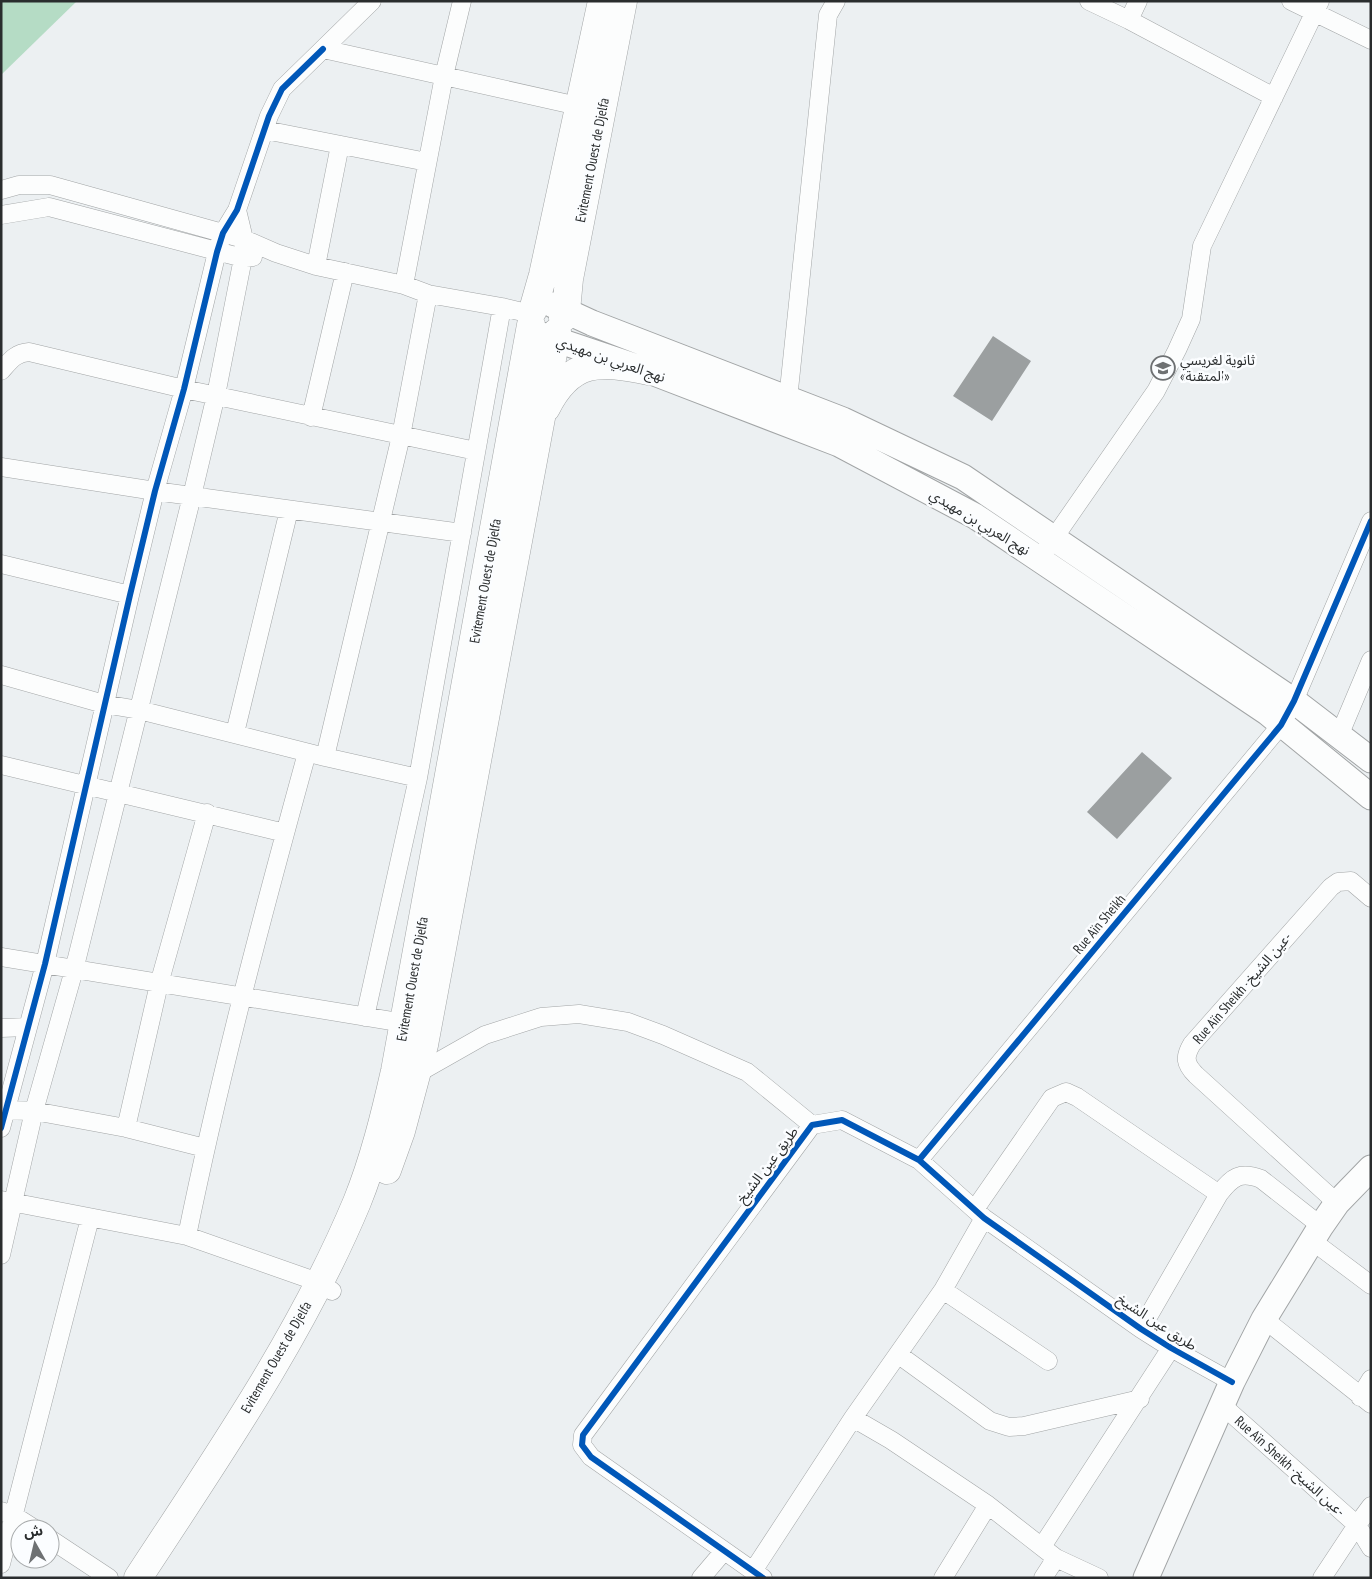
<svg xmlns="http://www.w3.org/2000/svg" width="1372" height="1579" font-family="'PT Sans Narrow','Noto Sans Arabic',sans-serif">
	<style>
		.forest { fill: #b5dcc5 }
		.building { fill: #9b9fa0 }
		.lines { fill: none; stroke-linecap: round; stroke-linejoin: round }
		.street-casing { stroke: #a2a5a6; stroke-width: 19 }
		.secondary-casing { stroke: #a2a5a6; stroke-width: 27 }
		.highway-casing { stroke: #a2a5a6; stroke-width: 29 }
		.street { stroke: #fcfdfd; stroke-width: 18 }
		.secondary { stroke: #fcfdfd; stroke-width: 25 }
		.highway { stroke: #fcfdfd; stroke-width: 28 }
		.cycleway-casing { stroke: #fbfdff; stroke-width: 9 }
		.cycleway { stroke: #0057b8; stroke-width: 6 }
		.labels { text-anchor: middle; stroke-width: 5; stroke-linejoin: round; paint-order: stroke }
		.street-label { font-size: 14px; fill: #2a2d2e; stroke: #fbfdff }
		.poi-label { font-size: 14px; fill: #2a2d2e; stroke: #fbfdff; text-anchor: start }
	</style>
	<rect width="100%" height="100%" fill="#ecf0f2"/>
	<!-- forest -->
	<path class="forest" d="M 1,1 L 77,1 L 1,75 Z"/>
	<!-- building -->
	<path class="building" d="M 993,336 L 1031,361 L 992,421 L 953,396 Z
		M 1142,752 L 1172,778 L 1117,839 L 1087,812 Z"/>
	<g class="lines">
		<!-- street casing -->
		<g class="street-casing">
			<path id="street" d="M 372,1 L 323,49 L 578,106
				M 1089,1 L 1129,20 L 1274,97
				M 1291,1 L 1371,40
				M 1129,20 L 1138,1
				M 265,130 L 427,162
				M 1,190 L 19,185 L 50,185 L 244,239 L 276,253 L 316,266 L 404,285 L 428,294 L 502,307 L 531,314
				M 1,215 L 49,207 L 243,258 L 253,257
				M 316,266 L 340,145
				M 404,285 L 444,76 L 462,1
				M 1,371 C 10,361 15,353 29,352 L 184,389 L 476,451
				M 787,409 L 828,15 L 836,1
				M 311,417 L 345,272
				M 1,467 L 155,491 L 462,533
				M 1047,548 L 1156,391 L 1177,350 L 1191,319 L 1202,246 L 1320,1
				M 1,564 L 130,595
				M 1,675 L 104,704 L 139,710 L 325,757 L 418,778
				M 235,733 L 289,510
				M 1339,736 L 1371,660
				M 325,757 L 401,436 L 428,294
				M 1,765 L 285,833
				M 1,957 L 404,1023
				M 365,1017 L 418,778 L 502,307
				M 1,1028 L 28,1027
				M 413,1073 L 418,1073 L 485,1035 L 541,1017 L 579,1014 L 628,1022 L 663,1035 L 747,1072 L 812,1125
				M 1,1110 L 34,1111 L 126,1128 L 205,1148
				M 1,1128 L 45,964 L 130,595 L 155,491 L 184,389 L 217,252 L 223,233 L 237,210 L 269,116 L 282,89 L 323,49
				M 126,1128 L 159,984 L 207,813
				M 919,1160 L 1281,725 L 1294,701 L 1371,521
				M 1,1200 L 187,1236 L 318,1282 L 332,1291
				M 1337,1203 L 1196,1075 C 1185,1064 1184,1057 1192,1044 L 1331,887 L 1338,882 L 1351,881 L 1371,898
				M 975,1209 L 1052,1098 L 1066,1092 L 1077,1097 L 1219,1194
				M 187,1236 C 220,1074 263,913 307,753
				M 1311,1240 L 1371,1285
				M 1,1255 L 34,1111 L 74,970 L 192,496 L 216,395 L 243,258 L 244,239 L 237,210
				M 943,1290 L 1048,1361
				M 1264,1319 L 1371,1404
				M 1141,1329 L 1219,1194 C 1232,1177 1240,1171 1261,1179 L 1321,1226
				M 899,1355 L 990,1421 L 1009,1427 L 1024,1426 L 1140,1399
				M 1360,1397 L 1371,1379
				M 1223,1406 L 1357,1525 L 1322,1578
				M 853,1418 L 891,1440 L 988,1505 L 1056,1558 L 1099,1578
				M 1371,1506 L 1357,1525 L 1371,1548
				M 1,1511 L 13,1515 L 35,1529
				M 50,1539 L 109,1578
				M 1043,1545 L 1171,1348
				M 1,1564 L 90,1218
				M 753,1571 L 853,1418 L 943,1290 L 984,1218
				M 701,1578 L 724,1551
				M 763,1578 L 591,1457 L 582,1445 L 583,1435 L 812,1125 L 842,1120 L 919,1160 L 984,1218 L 1141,1329 L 1171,1348 L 1232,1382
				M 943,1578 L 988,1505
				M 1043,1578 L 1056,1558"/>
		</g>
		<!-- secondary casing -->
		<g class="secondary-casing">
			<path id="secondary" d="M 553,305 L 592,323 L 843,420 L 963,477 L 1294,701 L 1371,760
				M 542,335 L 649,371 L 839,444 L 975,516 L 1268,713 L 1371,797
				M 1146,1578 L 1232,1382 L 1264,1319 L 1321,1226 L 1337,1203 L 1371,1168"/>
		</g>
		<!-- highway casing -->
		<g class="highway-casing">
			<path id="highway" d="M 533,310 L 543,275 L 602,1
				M 563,318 L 566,311 L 569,279 L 623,1
				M 546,408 C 571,358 600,361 649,371
				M 387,1170 L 401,1131 L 424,1045 L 557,332
				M 138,1578 C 217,1457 301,1336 357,1202 C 374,1160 385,1115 395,1071 L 531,325"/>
		</g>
		<!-- street -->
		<use href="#street" class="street"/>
		<!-- secondary -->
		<use href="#secondary" class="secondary"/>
		<!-- highway -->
		<use href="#highway" class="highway"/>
		<!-- cycleway casing -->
		<g class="cycleway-casing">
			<path id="cycleway" d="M 1,1128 L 45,964 L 130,595 L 155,491 L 184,389 L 217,252 L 223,233 L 237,210 L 269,116 L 282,89 L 323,49
				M 919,1160 L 1281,725 L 1294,701 L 1371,521
				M 763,1578 L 591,1457 L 582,1445 L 583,1435 L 812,1125 L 842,1120 L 919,1160 L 984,1218 L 1141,1329 L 1171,1348 L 1232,1382"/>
		</g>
		<!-- cycleway -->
		<use href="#cycleway" class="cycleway"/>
	</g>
	<!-- icons -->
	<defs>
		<g id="school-ring" transform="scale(1.25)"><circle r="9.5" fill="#fbfdff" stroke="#6e7173" stroke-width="1.5"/><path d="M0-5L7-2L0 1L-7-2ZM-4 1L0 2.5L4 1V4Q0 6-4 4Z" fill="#6e7173"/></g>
	</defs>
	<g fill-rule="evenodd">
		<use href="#school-ring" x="1163" y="368"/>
	</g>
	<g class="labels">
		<!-- street labels -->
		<g class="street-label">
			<text transform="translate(592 160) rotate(-79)" y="5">Evitement Ouest de Djelfa</text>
			<text transform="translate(611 359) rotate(19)" y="5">نهج العربي بن مهيدي</text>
			<text transform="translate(980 522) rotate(31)" y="5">نهج العربي بن مهيدي</text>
			<text transform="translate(485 581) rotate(-80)" y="5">Evitement Ouest de Djelfa</text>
			<text transform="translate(1099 924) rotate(-50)" y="5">Rue Aïn Sheikh</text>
			<text transform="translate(412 979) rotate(-80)" y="5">Evitement Ouest de Djelfa</text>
			<text transform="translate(1242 988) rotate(-49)" y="5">Rue Aïn Sheikh -عين الشيخ-</text>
			<text transform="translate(767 1165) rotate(-53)" y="5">طريق عين الشيخ</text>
			<text transform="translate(1157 1322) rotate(33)" y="5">طريق عين الشيخ</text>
			<text transform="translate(276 1357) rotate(-60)" y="5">Evitement Ouest de Djelfa</text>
			<text transform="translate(1290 1466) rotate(42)" y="5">Rue Aïn Sheikh -عين الشيخ-</text>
		</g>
		<!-- poi labels -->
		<g class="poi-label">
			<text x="1180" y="365">ثانوية لغريسي<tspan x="1180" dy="16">«المتقنة»</tspan></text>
		</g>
	</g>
	<!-- border -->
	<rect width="1372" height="1579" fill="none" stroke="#2a2d2e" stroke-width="5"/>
	<!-- north arrow -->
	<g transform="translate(35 1544) rotate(352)"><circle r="24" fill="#fbfdff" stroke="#a7aaab"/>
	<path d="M0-4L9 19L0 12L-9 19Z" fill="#6e7173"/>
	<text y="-8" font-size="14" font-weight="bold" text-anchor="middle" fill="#2a2d2e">ش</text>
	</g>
</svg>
